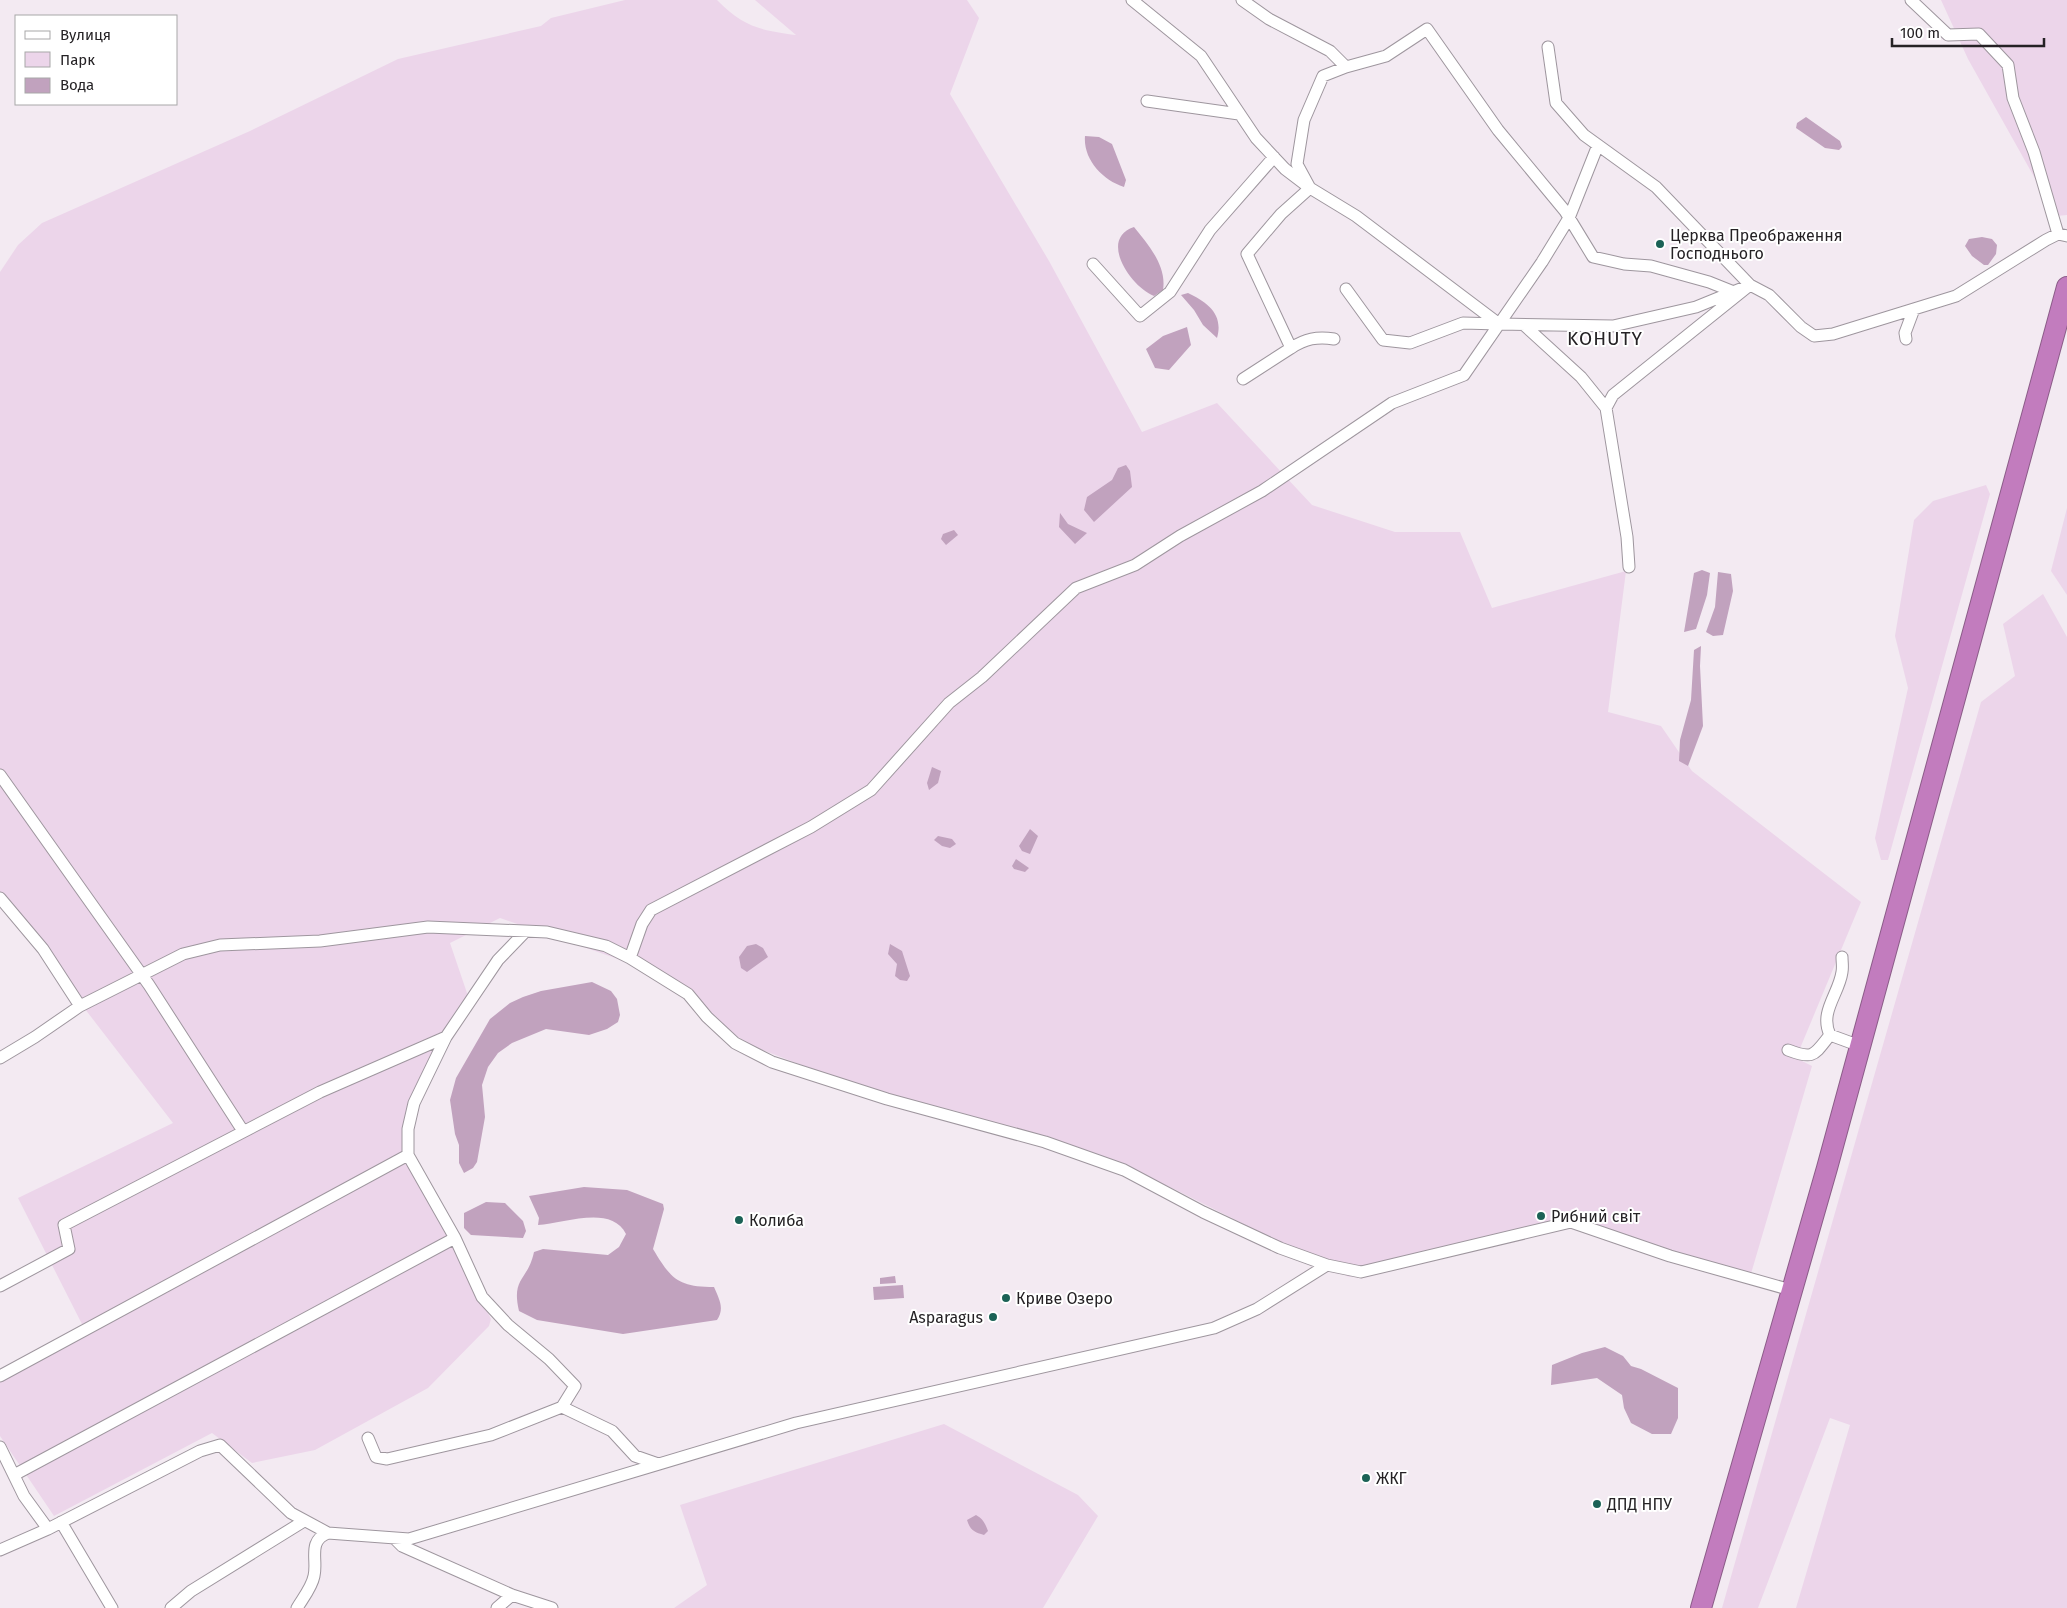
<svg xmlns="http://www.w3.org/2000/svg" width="2067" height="1608" font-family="'Fira Sans',sans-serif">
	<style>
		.green { fill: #ecd5ea }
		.water { fill: #c1a2be }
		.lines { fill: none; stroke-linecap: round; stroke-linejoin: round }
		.street-casing { stroke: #9e969e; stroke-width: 13 }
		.highway-casing { stroke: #8b5c88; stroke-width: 22 }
		.street { stroke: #fff; stroke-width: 11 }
		.highway { stroke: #c27cbe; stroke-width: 20 }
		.poi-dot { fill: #1b6256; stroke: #fff; stroke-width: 2 }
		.labels { text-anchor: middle; stroke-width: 4; stroke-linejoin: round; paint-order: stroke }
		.poi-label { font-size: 16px; fill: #252225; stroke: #fff; text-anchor: start }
		.quarter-label { font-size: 19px; letter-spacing: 1px; fill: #252225; stroke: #fff }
	</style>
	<rect width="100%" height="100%" fill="#f3eaf2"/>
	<!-- green -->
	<path class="green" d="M 625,0 L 717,0 C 744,27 759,30 796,35 L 755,0 L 967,0 L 979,18 L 950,94 L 1049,261 L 1142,432 L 1217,403 L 1312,505 L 1395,532 L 1460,532 L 1492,608 L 1626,571 L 1608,712 L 1661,726 L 1692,771 L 1861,902 L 1796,1058 L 1812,1066 L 1750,1277 L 1562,1219 L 1349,1277 L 1176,1190 L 1101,1156 L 956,1111 L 894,1096 L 822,1073 L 750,1045 L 731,1032 L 701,1005 L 688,987 L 641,967 L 500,918 L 450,943 L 468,996 L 406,1109 L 405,1160 L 441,1218 L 491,1319 L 489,1326 L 428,1388 L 315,1450 L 252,1463 L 212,1433 L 54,1516 L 0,1436 L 0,1377 L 87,1334 L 18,1198 L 173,1123 L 0,899 L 0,272 L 18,245 L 42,223 L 250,131 L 398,59 L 541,26 L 551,18 Z
		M 1941,0 L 2067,0 L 2067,215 L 2056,216 L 1968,59 Z
		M 1986,485 L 1990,494 L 1888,860 L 1881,860 L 1875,838 L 1908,688 L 1895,636 L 1914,520 L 1933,501 Z
		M 2067,508 L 2067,595 L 2051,571 Z
		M 2043,594 L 2067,637 L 2067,1608 L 1796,1608 L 1850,1425 L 1830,1418 L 1758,1608 L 1722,1608 L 1981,702 L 2015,676 L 2003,624 Z
		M 944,1424 L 1078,1495 L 1098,1516 L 1043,1608 L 674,1608 L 707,1585 L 680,1505 Z"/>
	<!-- water -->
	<path class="water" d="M 1806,117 L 1840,141 L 1842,147 L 1839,150 L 1825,148 L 1796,128 L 1797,123 Z
		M 1085,136 L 1099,137 L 1112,144 L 1126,180 L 1124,187 C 1102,180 1083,159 1085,136 Z
		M 1134,227 C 1148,244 1167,266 1163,290 L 1154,296 C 1131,287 1098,239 1134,227 Z
		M 1982,237 L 1992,239 L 1997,245 L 1996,254 L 1988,265 L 1984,265 L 1972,256 L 1965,246 L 1969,239 Z
		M 1188,293 C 1207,302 1224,314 1217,338 L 1203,325 L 1194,310 L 1181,295 Z
		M 1187,327 L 1191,345 L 1169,370 L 1155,368 L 1146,349 L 1163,336 Z
		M 1126,465 L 1130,471 L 1132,487 L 1094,522 L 1084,510 L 1087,497 L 1112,480 L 1118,468 Z
		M 1060,513 L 1068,524 L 1087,533 L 1075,544 L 1059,527 Z
		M 954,530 L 958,535 L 946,545 L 941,539 L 943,534 Z
		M 1702,570 L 1710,573 L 1707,595 L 1696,629 L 1684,632 L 1694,573 Z
		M 1718,572 L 1731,574 L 1733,591 L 1723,635 L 1713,636 L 1706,632 L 1715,607 Z
		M 1701,646 L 1700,666 L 1703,726 L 1688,766 L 1679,761 L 1680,740 L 1691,700 L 1694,650 Z
		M 932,767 L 941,771 L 938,783 L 929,790 L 927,783 Z
		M 1030,829 L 1038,836 L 1030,854 L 1022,851 L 1019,846 Z
		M 938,836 L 952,839 L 956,844 L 950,848 L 942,846 L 934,840 Z
		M 1016,859 L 1029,868 L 1025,872 L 1014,869 L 1012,866 Z
		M 756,944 L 763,948 L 768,957 L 747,972 L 741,968 L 739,957 L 747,946 Z
		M 890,944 L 902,951 L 910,976 L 907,981 L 900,980 L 895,976 L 897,964 L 888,954 Z
		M 592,982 L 611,991 L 617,999 L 620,1015 L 618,1022 L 607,1029 L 589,1035 L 546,1029 L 512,1043 L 498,1053 L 488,1067 L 482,1085 L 485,1117 L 477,1162 L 473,1168 L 464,1173 L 459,1163 L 459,1145 L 455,1134 L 450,1100 L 456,1078 L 490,1019 L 510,1003 L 523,997 L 541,991 Z
		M 584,1187 L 627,1190 L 663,1204 L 664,1209 L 653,1249 C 671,1279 678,1287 714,1287 C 719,1299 725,1308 717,1320 L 623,1334 L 537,1320 L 519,1311 C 511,1277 528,1281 534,1252 L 543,1249 L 608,1255 L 619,1247 L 626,1234 C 611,1204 563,1224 538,1225 L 539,1218 L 529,1196 Z
		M 486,1202 L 505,1203 L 523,1221 L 526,1231 L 523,1238 L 471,1235 L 464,1228 L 464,1213 Z
		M 895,1276 L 896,1283 L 880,1284 L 880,1278 Z
		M 903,1285 L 904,1298 L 874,1300 L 873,1287 Z
		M 1605,1347 L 1623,1356 L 1631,1366 L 1641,1369 L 1678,1388 L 1678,1418 L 1671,1434 L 1652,1434 L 1631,1423 L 1624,1408 L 1622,1395 L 1597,1378 L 1551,1385 L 1552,1365 L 1582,1353 Z
		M 976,1515 C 983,1519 985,1523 988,1531 L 984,1535 C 974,1532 970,1530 967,1520 Z"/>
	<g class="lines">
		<!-- street casing -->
		<g class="street-casing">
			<path id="street" d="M 1132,0 L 1201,56 L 1256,138 L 1285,169 L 1310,188 L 1356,216 L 1499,324 L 1613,326 L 1696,307 L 1750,285 L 1769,295 L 1801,327 L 1814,336 L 1833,334 L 1956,296 L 2046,240 L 2058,234 L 2067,236
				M 1242,0 L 1269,19 L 1330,51 L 1346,67 L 1386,56 L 1427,29 L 1498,130 L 1565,211 L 1593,257 L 1624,264 L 1651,266 L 1709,282 L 1734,292
				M 1911,0 L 1948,35 L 1979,34 L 2008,65 L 2013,98 L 2034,152 L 2058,234
				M 1548,47 L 1556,103 L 1584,135 L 1656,187 L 1750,285 L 1613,395 L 1606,408 L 1627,537 L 1629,567
				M 1147,101 L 1239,114
				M 1093,264 L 1140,316 L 1170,292 L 1210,230 L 1274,157
				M 1346,289 L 1383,340 L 1410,343 L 1463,323 L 1499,324
				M 1524,325 L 1581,377 L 1606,408
				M 1906,339 L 1905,333 L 1914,309
				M 1291,348 C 1305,339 1317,336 1334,339
				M 1243,379 L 1291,348 L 1247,254 L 1281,214 L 1310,188 L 1297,164 L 1304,120 L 1323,76 L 1346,67
				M 0,775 L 149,985 L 243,1131
				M 0,898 L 43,949 L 80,1006
				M 525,932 L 498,960 L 446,1037 L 414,1103 L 408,1129 L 408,1155 L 455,1238 L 482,1297 L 508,1325 L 549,1359 L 575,1386 L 562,1407 L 612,1431 L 635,1456 L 658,1464
				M 630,958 L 642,924 L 651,910 L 811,827 L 871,790 L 949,703 L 982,677 L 1076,588 L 1135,565 L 1180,536 L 1262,491 L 1392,403 L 1464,375 L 1542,262 L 1569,218 L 1598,145
				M 1830,1035 C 1819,1012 1839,994 1842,972 C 1843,967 1842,962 1842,957
				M 1788,1050 C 1814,1060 1814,1055 1830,1035 L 1860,1046
				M 0,1058 L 35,1037 L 80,1006 L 183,954 L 220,945 L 320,941 L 428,927 L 547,932 L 606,946 L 630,958 L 688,994 L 707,1017 L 735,1043 L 772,1062 L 887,1099 L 1045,1142 L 1124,1170 L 1203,1212 L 1280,1248 L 1327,1265 L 1361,1272 L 1571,1222 L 1670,1256 L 1791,1290
				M 0,1286 L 69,1249 L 64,1225 L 320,1092 L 446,1037
				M 0,1376 L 408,1155
				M 368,1438 L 376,1457 L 387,1459 L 491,1435 L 562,1407
				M 0,1447 L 24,1496 L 48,1529 L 200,1451 L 220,1445 L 291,1513 L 328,1533 L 409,1539 L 796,1423 L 1214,1328 L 1257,1309 L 1327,1265
				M 14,1475 L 455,1238
				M 61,1522 L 112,1608
				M 394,1538 L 402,1546 L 512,1595 L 552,1608
				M 0,1550 L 48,1529
				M 171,1608 L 191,1591 L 304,1521
				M 297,1608 C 303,1598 312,1587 314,1576 C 318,1560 307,1541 328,1533
				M 497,1608 L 512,1595"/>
		</g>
		<!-- highway casing -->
		<g class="highway-casing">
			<path id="highway" d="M 1701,1608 L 1827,1168 L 2067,287"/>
		</g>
		<!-- street -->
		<use href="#street" class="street"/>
		<!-- highway -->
		<use href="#highway" class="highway"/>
	</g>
	<!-- markers -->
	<g class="poi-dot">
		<circle cx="1660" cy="244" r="5"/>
		<circle cx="1541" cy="1216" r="5"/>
		<circle cx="739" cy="1220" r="5"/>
		<circle cx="1006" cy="1298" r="5"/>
		<circle cx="993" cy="1317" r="5"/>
		<circle cx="1366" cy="1478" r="5"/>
		<circle cx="1597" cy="1504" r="5"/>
	</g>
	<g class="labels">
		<!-- poi labels -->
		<g class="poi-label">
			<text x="1670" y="241">Церква Преображення<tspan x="1670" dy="18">Господнього</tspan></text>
			<text x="1551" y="1222">Рибний світ</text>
			<text x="749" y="1226">Колиба</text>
			<text x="1016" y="1304">Криве Озеро</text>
			<text x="983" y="1323" text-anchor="end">Asparagus</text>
			<text x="1376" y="1484">ЖКГ</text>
			<text x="1607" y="1510">ДПД НПУ</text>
		</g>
		<!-- quarter labels -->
		<g class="quarter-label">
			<text x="1605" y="345">KOHUTY</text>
		</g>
	</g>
	<!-- legend -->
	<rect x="15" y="15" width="162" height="90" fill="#ffffff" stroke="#a8a7a8"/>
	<rect x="25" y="31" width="25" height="8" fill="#ffffff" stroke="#a8a7a8"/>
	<text x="60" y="40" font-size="15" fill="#252225">Вулиця</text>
	<rect x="25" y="52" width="25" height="15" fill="#ecd5ea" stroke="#a8a7a8"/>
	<text x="60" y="65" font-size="15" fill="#252225">Парк</text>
	<rect x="25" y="78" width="25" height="15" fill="#c1a2be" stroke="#a8a7a8"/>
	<text x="60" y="90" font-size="15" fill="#252225">Вода</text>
	<!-- scale -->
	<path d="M1892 38v8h152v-8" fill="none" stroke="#252225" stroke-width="2.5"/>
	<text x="1900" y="38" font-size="15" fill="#252225" stroke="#ffffff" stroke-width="4" paint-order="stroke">100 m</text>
</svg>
